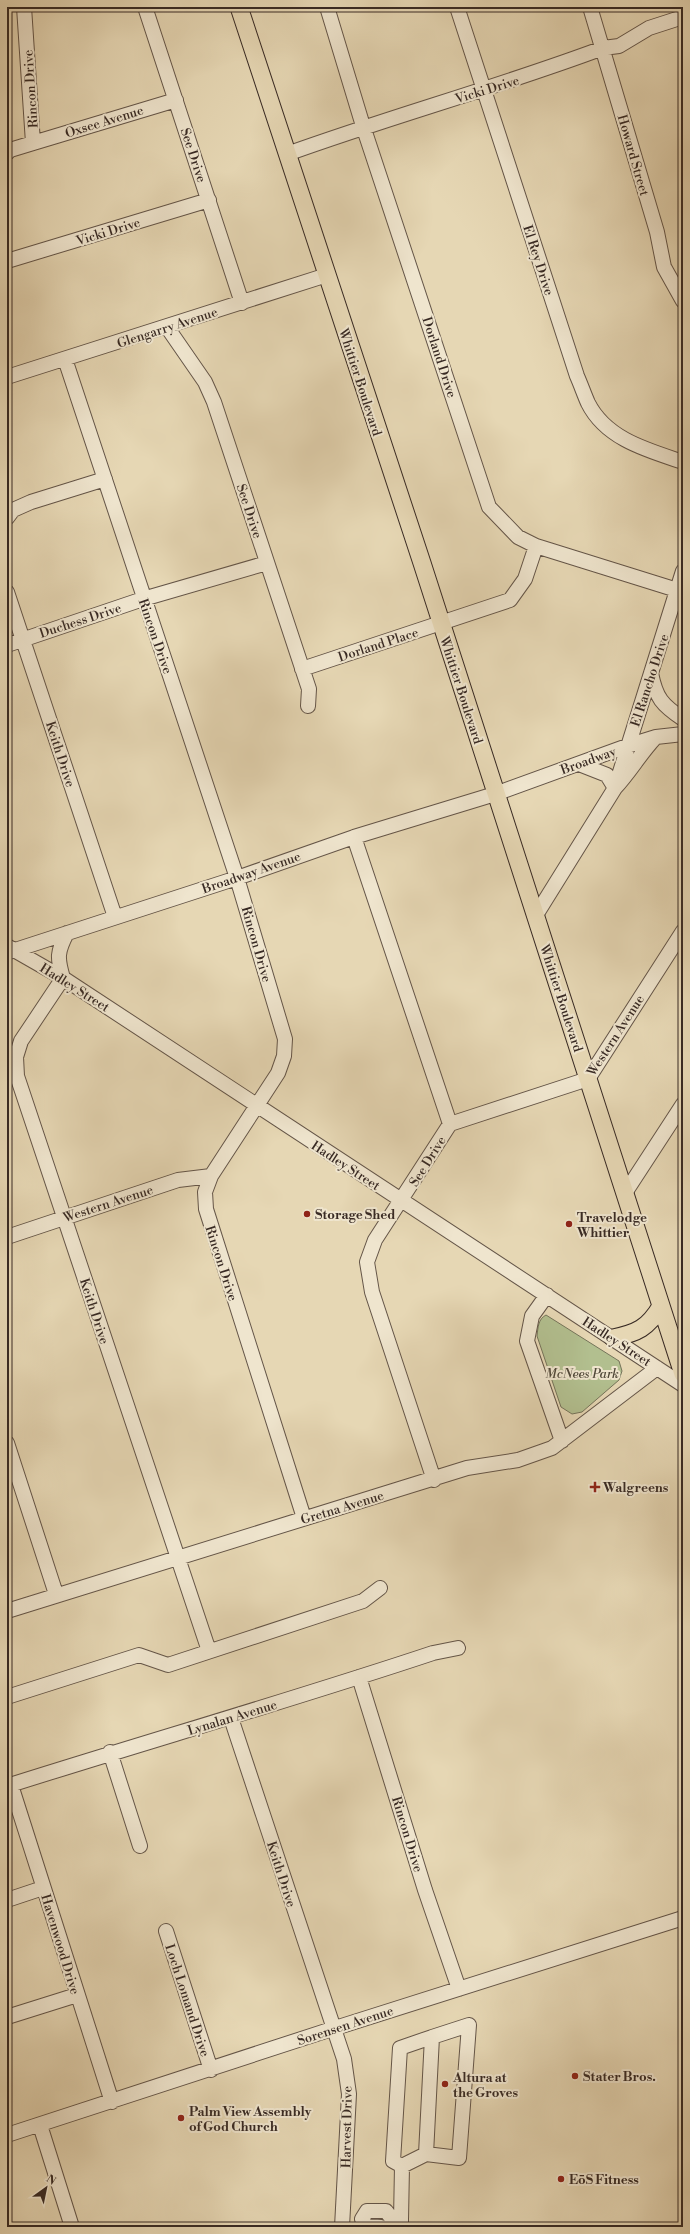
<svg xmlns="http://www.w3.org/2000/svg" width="690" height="2234" font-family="'Libre Bodoni',serif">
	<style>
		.green { fill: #b2bf8f; stroke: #75745a }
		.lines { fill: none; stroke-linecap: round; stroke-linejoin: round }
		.minor-casing { stroke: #645548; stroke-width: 16 }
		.major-casing { stroke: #382a24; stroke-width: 19 }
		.minor { stroke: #efe5ce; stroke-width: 14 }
		.major { stroke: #e6d7b4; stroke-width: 17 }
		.poi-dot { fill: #8f2418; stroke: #efe5ce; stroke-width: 1.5 }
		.labels { text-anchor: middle; stroke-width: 4; stroke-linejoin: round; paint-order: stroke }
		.street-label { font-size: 13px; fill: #382a24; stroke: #efe5ce }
		.poi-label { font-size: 13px; font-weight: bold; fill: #382a24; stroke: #efe5ce; text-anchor: start }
		.park-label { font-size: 13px; font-style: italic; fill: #504839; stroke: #efe5ce }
	</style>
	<rect width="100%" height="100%" fill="#e6d7b4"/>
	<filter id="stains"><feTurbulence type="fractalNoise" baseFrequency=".005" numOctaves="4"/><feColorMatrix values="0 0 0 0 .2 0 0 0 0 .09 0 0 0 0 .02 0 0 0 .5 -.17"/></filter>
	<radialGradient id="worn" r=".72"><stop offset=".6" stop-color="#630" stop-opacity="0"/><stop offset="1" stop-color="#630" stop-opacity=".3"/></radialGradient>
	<!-- green -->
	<path class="green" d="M 546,1315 L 619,1361 L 622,1371 L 619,1380 L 582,1412 L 572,1414 L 561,1407 L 537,1336 C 538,1328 538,1319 546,1315 Z"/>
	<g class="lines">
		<!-- minor casing -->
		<g class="minor-casing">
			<path id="minor" d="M 145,7 L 242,303
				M 327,7 L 363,126 L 489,507 L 518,537 L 536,546 L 677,590
				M 457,7 L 577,376 C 581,385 584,394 588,403 C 606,439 647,450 683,462
				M 590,7 L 657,232 L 664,267 L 683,301
				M 33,143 L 176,100
				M 7,153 L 10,150 L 33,143 L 24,7
				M 287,154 C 392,116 499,87 603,48 L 619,46 L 649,28 L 683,17
				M 7,261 L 209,200
				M 167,327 L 205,382 L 214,402 L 309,689 L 308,706
				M 65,359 L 237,878 L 285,1039 L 284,1056 L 278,1073 L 211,1176 L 205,1192 L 206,1209 L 304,1518
				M 7,377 L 327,275
				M 7,518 L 13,510 L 31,502 L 105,479
				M 7,592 L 115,917
				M 7,645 L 143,599 L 267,563
				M 302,669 L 510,600 L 525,579 L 536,546
				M 651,673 C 656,698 662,705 683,719
				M 579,764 L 607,775 L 615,788
				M 615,788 L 683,571
				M 354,837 L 450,1124 L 375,1240 L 367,1262 L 372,1292 L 434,1480
				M 536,915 L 615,788 C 630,772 640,754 655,738
				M 7,946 L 63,978 L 683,1385
				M 9,952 L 237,878 L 354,837 L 495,794 L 627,746 L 656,737 L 683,734
				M 63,978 L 21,1041 L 16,1057 L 17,1076 L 209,1651
				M 63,978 C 57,958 57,952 67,933
				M 450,1124 L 588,1079 L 683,931
				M 625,1193 L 683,1104
				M 7,1237 L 178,1180 L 211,1176
				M 547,1295 L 532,1316 L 527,1341 L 562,1441
				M 7,1443 L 56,1594
				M 7,1611 L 467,1468 L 518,1460 L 552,1448 L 657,1368
				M 359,1677 L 425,1890 L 459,1989
				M 7,1697 L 139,1655 L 168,1665 L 363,1601 L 380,1588
				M 231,1718 L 344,2059 L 349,2094 L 342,2227
				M 110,1752 L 140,1846
				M 11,1785 L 112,2102
				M 7,1786 C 149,1741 292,1700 433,1653 L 458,1648
				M 7,1900 L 43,1888
				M 166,1931 L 211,2070
				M 7,2017 L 77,1995
				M 40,2125 L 72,2227
				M 7,2135 L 332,2029 L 683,1918
				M 426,2154 L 459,2158 L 469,2025 L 432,2037
				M 362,2219 L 367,2211 L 386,2211 L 392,2219 L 401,2220 L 401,2227
				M 362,2219 L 366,2226 L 381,2227
				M 401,2220 L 402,2166 L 426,2154 L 432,2037 L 400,2048 L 393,2161 L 402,2166"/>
		</g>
		<!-- major casing -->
		<g class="major-casing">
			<path id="major" d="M 239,7 L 422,563 L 683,1374
				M 613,1338 C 637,1333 648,1328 661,1306"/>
		</g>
		<!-- minor -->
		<use href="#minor" class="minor"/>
		<!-- major -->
		<use href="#major" class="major"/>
	</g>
	<!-- markers -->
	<g class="poi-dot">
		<circle cx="307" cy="1214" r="4"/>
		<circle cx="569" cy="1224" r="4"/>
		<path d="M593 1481h4v4h4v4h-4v4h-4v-4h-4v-4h4z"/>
		<circle cx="575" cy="2076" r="4"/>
		<circle cx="445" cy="2084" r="4"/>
		<circle cx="181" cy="2118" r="4"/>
		<circle cx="561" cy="2179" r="4"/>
	</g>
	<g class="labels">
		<!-- street labels -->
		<g class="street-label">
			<text transform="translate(30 89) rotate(-94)" y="5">Rincon Drive</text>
			<text transform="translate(487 89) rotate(-17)" y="5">Vicki Drive</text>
			<text transform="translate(104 121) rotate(-17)" y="5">Oxsee Avenue</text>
			<text transform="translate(194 155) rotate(72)" y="5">See Drive</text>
			<text transform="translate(634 155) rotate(74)" y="5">Howard Street</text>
			<text transform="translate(108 231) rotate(-17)" y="5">Vicki Drive</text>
			<text transform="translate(539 260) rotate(72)" y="5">El Rey Drive</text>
			<text transform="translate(167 327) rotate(-18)" y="5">Glengarry Avenue</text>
			<text transform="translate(440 357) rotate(72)" y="5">Dorland Drive</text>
			<text transform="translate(361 382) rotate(72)" y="5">Whittier Boulevard</text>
			<text transform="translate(250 511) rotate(72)" y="5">See Drive</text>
			<text transform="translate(80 620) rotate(-18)" y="5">Duchess Drive</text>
			<text transform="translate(156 636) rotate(71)" y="5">Rincon Drive</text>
			<text transform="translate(378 644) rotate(-18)" y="5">Dorland Place</text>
			<text transform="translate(649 680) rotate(-72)" y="5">El Rancho Drive</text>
			<text transform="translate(462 690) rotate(72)" y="5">Whittier Boulevard</text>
			<text transform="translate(61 754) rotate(72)" y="5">Keith Drive</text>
			<text transform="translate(588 760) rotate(-20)" y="5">Broadway</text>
			<text transform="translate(251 872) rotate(-19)" y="5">Broadway Avenue</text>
			<text transform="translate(257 944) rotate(74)" y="5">Rincon Drive</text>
			<text transform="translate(75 987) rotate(32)" y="5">Hadley Street</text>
			<text transform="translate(562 998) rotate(72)" y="5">Whittier Boulevard</text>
			<text transform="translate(615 1035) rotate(-57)" y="5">Western Avenue</text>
			<text transform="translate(427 1161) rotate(-58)" y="5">See Drive</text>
			<text transform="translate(346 1165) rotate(33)" y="5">Hadley Street</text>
			<text transform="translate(108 1203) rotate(-18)" y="5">Western Avenue</text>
			<text transform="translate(222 1263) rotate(72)" y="5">Rincon Drive</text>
			<text transform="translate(95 1311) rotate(72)" y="5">Keith Drive</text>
			<text transform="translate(617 1341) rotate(33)" y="5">Hadley Street</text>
			<text transform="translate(342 1507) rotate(-17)" y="5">Gretna Avenue</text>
			<text transform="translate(232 1717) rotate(-17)" y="5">Lynalan Avenue</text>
			<text transform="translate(408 1834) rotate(73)" y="5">Rincon Drive</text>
			<text transform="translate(282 1874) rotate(72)" y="5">Keith Drive</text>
			<text transform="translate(61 1944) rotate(73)" y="5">Havenwood Drive</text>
			<text transform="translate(188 2000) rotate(72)" y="5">Loch Lomand Drive</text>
			<text transform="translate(345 2025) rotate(-18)" y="5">Sorensen Avenue</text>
			<text transform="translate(346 2127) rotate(-89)" y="5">Harvest Drive</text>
		</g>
		<!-- poi labels -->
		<g class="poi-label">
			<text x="315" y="1219">Storage Shed</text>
			<text x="577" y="1222">Travelodge<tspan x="577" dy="15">Whittier</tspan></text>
			<text x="603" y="1492">Walgreens</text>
			<text x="583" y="2081">Stater Bros.</text>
			<text x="453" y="2082">Altura at<tspan x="453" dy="15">the Groves</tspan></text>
			<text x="189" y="2116">Palm View Assembly<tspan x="189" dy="15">of God Church</tspan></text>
			<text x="569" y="2184">EōS Fitness</text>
		</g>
		<!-- park labels -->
		<g class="park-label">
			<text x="582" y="1378">McNees Park</text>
		</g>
	</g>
	<!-- margin -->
	<rect width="690" height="2234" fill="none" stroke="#e6d7b4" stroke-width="24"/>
	<rect x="8" y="8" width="674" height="2218" fill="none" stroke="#382a24" stroke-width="2"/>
	<rect x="12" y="12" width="666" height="2210" fill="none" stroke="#382a24"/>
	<!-- north arrow -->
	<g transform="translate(46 2188) rotate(33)" stroke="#efe5ce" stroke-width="3" paint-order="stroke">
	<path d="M0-3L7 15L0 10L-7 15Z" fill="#382a24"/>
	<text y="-6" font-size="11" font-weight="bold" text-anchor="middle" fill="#382a24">N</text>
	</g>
	<rect width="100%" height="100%" filter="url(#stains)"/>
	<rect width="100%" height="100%" fill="url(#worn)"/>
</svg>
